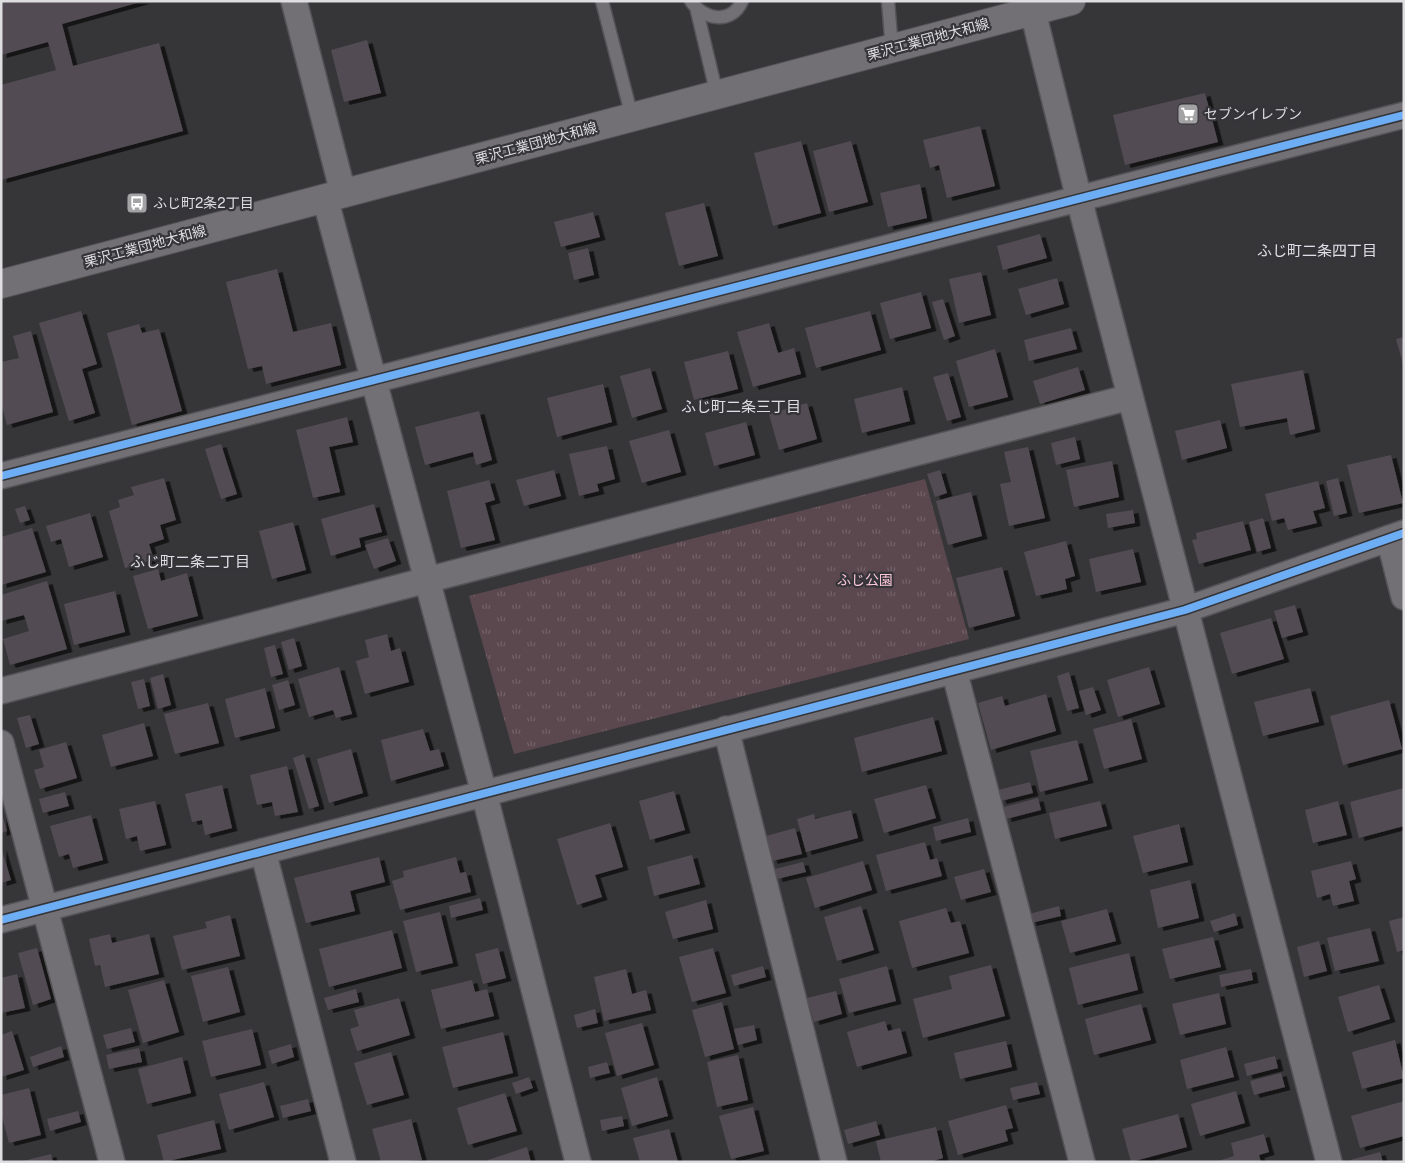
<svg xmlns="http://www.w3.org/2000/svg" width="1405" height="1163" font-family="'Public Sans','Noto Sans JP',sans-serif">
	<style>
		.grass { fill: url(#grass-tufts) }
		.building { fill: #524c52; filter: url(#shadow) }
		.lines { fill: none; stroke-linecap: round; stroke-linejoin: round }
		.service-casing { stroke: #545356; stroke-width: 15 }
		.minor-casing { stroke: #545356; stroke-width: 28 }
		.secondary-casing { stroke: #545356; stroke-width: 30 }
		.service { stroke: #727074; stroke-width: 12 }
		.minor { stroke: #727074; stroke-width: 25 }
		.secondary { stroke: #727074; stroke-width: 28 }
		.cycleway-casing { stroke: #353439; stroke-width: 11 }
		.cycleway { stroke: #6dadf4; stroke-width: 8 }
		.labels { text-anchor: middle; stroke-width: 4.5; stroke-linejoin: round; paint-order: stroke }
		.street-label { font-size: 14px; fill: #dedde0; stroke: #353439 }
		.poi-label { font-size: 14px; fill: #dedde0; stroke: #353439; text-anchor: start }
		.park-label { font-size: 14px; fill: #fbc6d6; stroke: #353439 }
		.neighbourhood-label { font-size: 15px; fill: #e0dee5; stroke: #353439 }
	</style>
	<defs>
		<pattern id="grass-tufts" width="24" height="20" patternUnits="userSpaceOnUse" patternTransform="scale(1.25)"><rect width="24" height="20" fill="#5b484e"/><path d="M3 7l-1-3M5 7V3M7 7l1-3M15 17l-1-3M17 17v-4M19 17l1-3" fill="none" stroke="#726267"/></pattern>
		<filter id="shadow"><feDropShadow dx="5.5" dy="3" stdDeviation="0" flood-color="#0009"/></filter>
	</defs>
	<rect width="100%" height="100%" fill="#363538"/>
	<!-- grass -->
	<path class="grass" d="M 925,479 L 969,639 L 514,754 L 469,596 Z"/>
	<!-- building -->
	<path class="building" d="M 1,1 L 144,1 L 62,24 L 73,66 L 159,43 L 183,131 L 1,180 L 1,85 L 56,70 L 48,42 L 1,55 Z
		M 367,40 L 381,93 L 344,102 L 331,50 Z
		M 1205,93 L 1218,142 L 1125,165 L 1113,115 Z
		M 980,126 L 995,186 L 947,198 L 939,165 L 930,168 L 923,140 Z
		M 801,141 L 821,213 L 773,226 L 754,153 Z
		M 851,141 L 868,202 L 829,212 L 813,151 Z
		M 920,184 L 927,218 L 888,227 L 880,193 Z
		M 704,203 L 718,256 L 679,266 L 665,213 Z
		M 593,212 L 600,237 L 561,247 L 554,222 Z
		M 1040,234 L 1047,258 L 1003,270 L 997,246 Z
		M 588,248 L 594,275 L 574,280 L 568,253 Z
		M 277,269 L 293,332 L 331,323 L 341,365 L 266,384 L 262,366 L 248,369 L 226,282 Z
		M 981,272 L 991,315 L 959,323 L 949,279 Z
		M 1057,278 L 1064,304 L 1026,315 L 1018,289 Z
		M 921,292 L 931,328 L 890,339 L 880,303 Z
		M 943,299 L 955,336 L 944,340 L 932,302 Z
		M 81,311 L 97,364 L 82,369 L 95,413 L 69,421 L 39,323 Z
		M 870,311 L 881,350 L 816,368 L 805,328 Z
		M 769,323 L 778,353 L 794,348 L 801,374 L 753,387 L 737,332 Z
		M 139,324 L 142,333 L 159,329 L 182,411 L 132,425 L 107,333 Z
		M 1071,328 L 1077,349 L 1029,361 L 1024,340 Z
		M 31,331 L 53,412 L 7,425 L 1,403 L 1,362 L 19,358 L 13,336 Z
		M 1404,337 L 1404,364 L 1403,364 L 1396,339 Z
		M 995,349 L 1008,397 L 969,407 L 956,361 Z
		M 728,351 L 738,389 L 694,400 L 684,362 Z
		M 1078,367 L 1085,390 L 1040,404 L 1033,381 Z
		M 650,368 L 662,409 L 632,418 L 620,376 Z
		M 1303,370 L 1315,429 L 1290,435 L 1287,418 L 1240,427 L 1231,384 Z
		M 948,373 L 961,417 L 947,421 L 933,377 Z
		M 603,384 L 612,422 L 557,437 L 547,398 Z
		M 902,387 L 910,421 L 862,433 L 854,399 Z
		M 807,403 L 817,439 L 779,450 L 769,414 Z
		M 479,411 L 492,460 L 476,465 L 473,452 L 425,465 L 415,427 Z
		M 347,417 L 353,442 L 329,447 L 340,492 L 313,498 L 296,430 Z
		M 1220,420 L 1227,448 L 1182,460 L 1175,431 Z
		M 746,422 L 755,455 L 714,466 L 705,433 Z
		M 669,430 L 681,472 L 642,483 L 629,441 Z
		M 1075,437 L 1080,459 L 1056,465 L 1051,443 Z
		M 221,444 L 237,494 L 221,499 L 205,449 Z
		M 607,446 L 615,479 L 597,484 L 599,491 L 579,496 L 569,454 Z
		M 1028,447 L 1045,518 L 1009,526 L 1000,484 L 1011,482 L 1004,452 Z
		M 1391,455 L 1403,503 L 1359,513 L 1347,465 Z
		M 1112,461 L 1119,497 L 1074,507 L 1066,470 Z
		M 554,470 L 561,496 L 524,506 L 516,480 Z
		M 940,470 L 947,493 L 935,497 L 927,474 Z
		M 164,478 L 176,520 L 160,525 L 164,539 L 149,544 L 154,560 L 125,568 L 109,511 L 120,507 L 118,500 L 134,495 L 131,487 Z
		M 1338,478 L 1347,513 L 1334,516 L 1326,481 Z
		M 489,480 L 495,500 L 485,503 L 495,540 L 461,548 L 447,491 Z
		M 1318,481 L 1325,508 L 1313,511 L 1317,523 L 1288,530 L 1284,518 L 1272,521 L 1265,494 Z
		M 971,492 L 982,536 L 948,545 L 936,501 Z
		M 374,504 L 382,532 L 359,538 L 361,547 L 331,556 L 321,519 Z
		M 25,506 L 30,520 L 20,523 L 15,509 Z
		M 1133,510 L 1135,523 L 1108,528 L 1106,514 Z
		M 90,513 L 103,557 L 69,567 L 61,539 L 51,542 L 46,526 Z
		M 1263,518 L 1271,548 L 1257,552 L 1249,522 Z
		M 1243,521 L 1251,550 L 1199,564 L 1192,540 L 1197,539 L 1196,533 Z
		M 293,522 L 306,570 L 272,579 L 259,531 Z
		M 32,528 L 46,572 L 1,585 L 1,537 Z
		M 388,538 L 396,561 L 374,569 L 365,545 Z
		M 1066,541 L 1075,576 L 1065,579 L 1067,589 L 1036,596 L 1024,552 Z
		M 1133,549 L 1141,582 L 1096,592 L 1089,559 Z
		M 1002,567 L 1015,616 L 969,628 L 956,578 Z
		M 158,569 L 161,581 L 187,573 L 198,616 L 148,629 L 133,576 Z
		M 47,581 L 67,649 L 10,665 L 3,639 L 29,631 L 24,615 L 1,621 L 1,595 Z
		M 115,591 L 125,632 L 74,645 L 64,604 Z
		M 1295,605 L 1303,632 L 1282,638 L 1274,611 Z
		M 1271,618 L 1284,659 L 1232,674 L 1220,633 Z
		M 387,634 L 391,651 L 400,648 L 409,682 L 365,694 L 356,661 L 369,657 L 365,640 Z
		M 294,638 L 302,666 L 289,670 L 281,642 Z
		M 275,645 L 283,674 L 271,677 L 264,648 Z
		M 339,667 L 352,714 L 336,718 L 333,710 L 309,717 L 298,679 Z
		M 1149,667 L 1160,704 L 1118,717 L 1107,680 Z
		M 1069,672 L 1079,708 L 1067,711 L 1057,676 Z
		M 163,674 L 171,705 L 158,709 L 150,678 Z
		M 144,679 L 150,706 L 138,709 L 131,682 Z
		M 288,680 L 295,705 L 279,710 L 272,685 Z
		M 1093,687 L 1101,710 L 1086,715 L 1079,691 Z
		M 265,688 L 275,728 L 235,738 L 225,699 Z
		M 1310,688 L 1319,722 L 1263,736 L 1254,702 Z
		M 1046,694 L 1056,731 L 991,750 L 978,703 L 1002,696 L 1005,706 Z
		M 1389,700 L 1402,749 L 1343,765 L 1330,716 Z
		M 208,703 L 219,743 L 175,754 L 164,714 Z
		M 30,715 L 39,744 L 26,748 L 17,718 Z
		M 933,717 L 942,751 L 862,772 L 854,738 Z
		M 1131,719 L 1142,759 L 1104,769 L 1093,729 Z
		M 144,723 L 153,756 L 111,767 L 102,735 Z
		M 423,729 L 430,751 L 439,749 L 444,766 L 391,781 L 381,740 Z
		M 1077,740 L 1088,780 L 1040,792 L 1030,751 Z
		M 66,742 L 77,778 L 40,789 L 34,770 L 44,767 L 39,750 Z
		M 351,749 L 363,793 L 329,803 L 317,759 Z
		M 304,754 L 319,806 L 309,809 L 293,758 Z
		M 287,766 L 298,812 L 275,816 L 272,802 L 257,805 L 250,775 Z
		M 1030,782 L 1033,793 L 1001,801 L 998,790 Z
		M 222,785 L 232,828 L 205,835 L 202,820 L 192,822 L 185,794 Z
		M 926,785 L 936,818 L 884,833 L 874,799 Z
		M 1404,788 L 1404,826 L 1359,838 L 1350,802 Z
		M 674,791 L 685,830 L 650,840 L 639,801 Z
		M 65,792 L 69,806 L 43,813 L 39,799 Z
		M 1038,798 L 1041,810 L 1006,819 L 1004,807 Z
		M 155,801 L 166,845 L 140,851 L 137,836 L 126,839 L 119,809 Z
		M 1100,801 L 1107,826 L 1055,839 L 1049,813 Z
		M 1338,801 L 1347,835 L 1313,843 L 1305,810 Z
		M 851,810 L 858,838 L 806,852 L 797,819 L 814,814 L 815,819 Z
		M 1,811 L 7,831 L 1,833 Z
		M 91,815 L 103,860 L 73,868 L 69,854 L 59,857 L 50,826 Z
		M 968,818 L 971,832 L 936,841 L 933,827 Z
		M 610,823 L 623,867 L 595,875 L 602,897 L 577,905 L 557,839 Z
		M 1179,824 L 1188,862 L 1143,873 L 1133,836 Z
		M 795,828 L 802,854 L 772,861 L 766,836 Z
		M 925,842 L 930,860 L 937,858 L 942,876 L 886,891 L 876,855 Z
		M 1,847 L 11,880 L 1,883 Z
		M 692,855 L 700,884 L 654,896 L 647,867 Z
		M 379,857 L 385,882 L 350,891 L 355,911 L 306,923 L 294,878 Z
		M 456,857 L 460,873 L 466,872 L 471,892 L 400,910 L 392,881 L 404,877 L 403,871 Z
		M 863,861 L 872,890 L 815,908 L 806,878 Z
		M 1351,861 L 1356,879 L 1349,881 L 1354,901 L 1333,906 L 1330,894 L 1317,898 L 1311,871 Z
		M 803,862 L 806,872 L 777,879 L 775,869 Z
		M 984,869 L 991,892 L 961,900 L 954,877 Z
		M 1190,880 L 1199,918 L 1158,928 L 1150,890 Z
		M 480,898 L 483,910 L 451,918 L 449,906 Z
		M 706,900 L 713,929 L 673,939 L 665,912 Z
		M 861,906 L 874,950 L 837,961 L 824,917 Z
		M 1059,906 L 1061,916 L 1031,923 L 1029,914 Z
		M 946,908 L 951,923 L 960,921 L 969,953 L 912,968 L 899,921 Z
		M 1107,909 L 1116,941 L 1070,953 L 1061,921 Z
		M 440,912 L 453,963 L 416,972 L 403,921 Z
		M 1235,913 L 1238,925 L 1214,932 L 1210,921 Z
		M 230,915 L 240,956 L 182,970 L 173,936 L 207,928 L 205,922 Z
		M 1404,917 L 1404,950 L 1397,952 L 1389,921 Z
		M 1370,928 L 1379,961 L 1335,971 L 1327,938 Z
		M 392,930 L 402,968 L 329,987 L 319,949 Z
		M 110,934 L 112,943 L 149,934 L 159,974 L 105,987 L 100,965 L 95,966 L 89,939 Z
		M 1213,937 L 1221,967 L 1170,979 L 1162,949 Z
		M 1319,941 L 1327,971 L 1304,977 L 1297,947 Z
		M 37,948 L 51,999 L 33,1005 L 18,953 Z
		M 498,948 L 506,978 L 483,984 L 475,954 Z
		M 713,948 L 726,993 L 692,1002 L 679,957 Z
		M 1129,953 L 1138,990 L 1078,1005 L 1069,968 Z
		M 991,965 L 1005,1016 L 923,1038 L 913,999 L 952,989 L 949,976 Z
		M 763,966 L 766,977 L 734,986 L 731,975 Z
		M 887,966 L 896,1001 L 849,1013 L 839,979 Z
		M 228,967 L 240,1012 L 203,1022 L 191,976 Z
		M 626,969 L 632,994 L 646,990 L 651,1010 L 604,1021 L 594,977 Z
		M 1251,969 L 1253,980 L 1221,987 L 1219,975 Z
		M 17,974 L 25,1008 L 1,1013 L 1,978 Z
		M 164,980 L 179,1032 L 143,1043 L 128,990 Z
		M 472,980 L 475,992 L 487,989 L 494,1016 L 441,1029 L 431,990 Z
		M 1379,985 L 1390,1019 L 1348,1032 L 1338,997 Z
		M 356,989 L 359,1002 L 328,1010 L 324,998 Z
		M 836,991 L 842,1014 L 814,1022 L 807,998 Z
		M 1219,993 L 1226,1024 L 1180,1035 L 1172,1004 Z
		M 399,998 L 410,1035 L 357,1051 L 350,1029 L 359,1026 L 354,1010 Z
		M 722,1002 L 734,1049 L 705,1057 L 692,1010 Z
		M 1141,1004 L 1151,1040 L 1094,1055 L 1085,1019 Z
		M 595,1009 L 598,1023 L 577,1028 L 574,1015 Z
		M 885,1021 L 888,1031 L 900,1028 L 907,1053 L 857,1067 L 847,1032 Z
		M 642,1023 L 654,1065 L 617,1076 L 605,1033 Z
		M 754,1025 L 757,1040 L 738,1045 L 734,1029 Z
		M 131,1028 L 135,1042 L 107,1049 L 103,1035 Z
		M 252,1029 L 261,1065 L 211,1077 L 202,1041 Z
		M 12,1031 L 24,1070 L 1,1077 L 1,1035 Z
		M 503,1032 L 513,1073 L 453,1088 L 442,1047 Z
		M 1395,1040 L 1404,1078 L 1362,1089 L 1352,1052 Z
		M 1006,1041 L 1012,1067 L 960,1079 L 954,1053 Z
		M 291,1044 L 294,1057 L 272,1064 L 268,1051 Z
		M 61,1046 L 64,1057 L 33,1067 L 30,1057 Z
		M 1226,1047 L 1234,1077 L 1187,1089 L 1180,1060 Z
		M 139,1048 L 142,1062 L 109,1069 L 106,1055 Z
		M 391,1052 L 404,1095 L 367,1105 L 354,1063 Z
		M 738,1055 L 748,1100 L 717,1107 L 707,1062 Z
		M 1275,1056 L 1278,1068 L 1247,1076 L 1244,1064 Z
		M 182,1057 L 191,1093 L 147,1104 L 138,1069 Z
		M 607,1062 L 610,1073 L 590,1078 L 588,1067 Z
		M 1281,1073 L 1285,1087 L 1254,1095 L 1250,1081 Z
		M 529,1077 L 533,1088 L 516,1094 L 512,1083 Z
		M 657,1077 L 668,1116 L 632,1126 L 621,1088 Z
		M 264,1082 L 274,1117 L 229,1130 L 219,1094 Z
		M 1037,1082 L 1040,1094 L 1013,1100 L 1010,1088 Z
		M 29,1088 L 41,1135 L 9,1143 L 1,1113 L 1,1095 Z
		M 1236,1091 L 1245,1123 L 1200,1136 L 1191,1104 Z
		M 505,1093 L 517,1131 L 468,1145 L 457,1108 Z
		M 308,1099 L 311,1111 L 283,1118 L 280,1106 Z
		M 1404,1101 L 1404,1136 L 1360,1148 L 1351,1116 Z
		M 1006,1105 L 1013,1128 L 1005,1130 L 1008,1141 L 958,1155 L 948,1121 Z
		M 753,1107 L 764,1151 L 731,1159 L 719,1116 Z
		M 78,1111 L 81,1122 L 50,1131 L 47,1119 Z
		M 1178,1114 L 1187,1147 L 1131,1162 L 1122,1129 Z
		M 622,1116 L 624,1126 L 602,1131 L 600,1120 Z
		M 411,1119 L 422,1160 L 381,1162 L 372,1129 Z
		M 214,1120 L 221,1149 L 164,1162 L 157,1135 Z
		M 876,1121 L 880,1135 L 848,1144 L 844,1130 Z
		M 936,1127 L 943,1158 L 930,1162 L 881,1162 L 876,1141 Z
		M 669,1129 L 678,1162 L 640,1162 L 633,1138 Z
		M 1264,1134 L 1269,1152 L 1259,1155 L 1261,1162 L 1215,1162 L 1234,1156 L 1231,1143 Z
		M 527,1147 L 531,1162 L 488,1162 L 488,1160 Z
		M 1380,1152 L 1383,1162 L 1351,1162 L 1350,1160 Z
		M 51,1154 L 53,1162 L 24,1162 L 23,1161 Z"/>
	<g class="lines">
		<!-- service casing -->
		<g class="service-casing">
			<path id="service" d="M 602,1 L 632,117
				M 691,1 C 703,20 732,25 742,1
				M 888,1 L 892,49
				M 697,11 L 717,95"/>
		</g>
		<!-- minor casing -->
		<g class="minor-casing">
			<path id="minor" d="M 294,1 L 343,193
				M 1033,12 L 1079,199 L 1329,1162
				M 325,198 L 484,793 L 578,1162
				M 1,476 L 1404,115
				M 1389,538 L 1404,597
				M 954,670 L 1082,1162
				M 1,691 L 1130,397
				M 726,729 L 834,1162
				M 1,743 L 112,1162
				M 263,851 L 343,1162
				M 1,920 L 1185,610 L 1404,533"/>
		</g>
		<!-- secondary casing -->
		<g class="secondary-casing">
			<path id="secondary" d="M 1,284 L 1071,1"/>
		</g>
		<!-- service -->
		<use href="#service" class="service"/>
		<!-- minor -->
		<use href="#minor" class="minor"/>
		<!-- secondary -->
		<use href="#secondary" class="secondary"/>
		<!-- cycleway casing -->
		<g class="cycleway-casing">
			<path id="cycleway" d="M 1,476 L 1404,115
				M 1,920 L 1185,610 L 1404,533"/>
		</g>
		<!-- cycleway -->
		<use href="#cycleway" class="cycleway"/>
	</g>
	<!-- icons -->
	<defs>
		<g id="supermarket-square" transform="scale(1.125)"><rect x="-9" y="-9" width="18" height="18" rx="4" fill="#a3a2a5" stroke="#353439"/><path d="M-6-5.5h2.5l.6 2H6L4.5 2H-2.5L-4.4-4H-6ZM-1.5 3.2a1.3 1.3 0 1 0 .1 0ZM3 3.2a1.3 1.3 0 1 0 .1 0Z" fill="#fff"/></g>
		<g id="bus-square" transform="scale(1.125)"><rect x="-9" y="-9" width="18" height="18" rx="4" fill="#a3a2a5" stroke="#353439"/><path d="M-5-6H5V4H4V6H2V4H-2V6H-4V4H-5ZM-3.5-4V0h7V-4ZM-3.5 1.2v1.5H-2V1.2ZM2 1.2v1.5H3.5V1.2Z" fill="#fff"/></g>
	</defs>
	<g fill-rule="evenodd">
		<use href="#supermarket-square" x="1188" y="114"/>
		<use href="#bus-square" x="137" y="203"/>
	</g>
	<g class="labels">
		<!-- street labels -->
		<g class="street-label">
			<text transform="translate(928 39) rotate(-15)" y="5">栗沢工業団地大和線</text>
			<text transform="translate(536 143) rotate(-15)" y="5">栗沢工業団地大和線</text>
			<text transform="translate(145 246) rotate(-15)" y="5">栗沢工業団地大和線</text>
		</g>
		<!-- poi labels -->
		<g class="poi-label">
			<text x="1204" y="119">セブンイレブン</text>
			<text x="153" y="208">ふじ町2条2丁目</text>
		</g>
		<!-- park labels -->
		<g class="park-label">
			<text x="865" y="585">ふじ公園</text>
		</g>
		<!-- neighbourhood labels -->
		<g class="neighbourhood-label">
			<text x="1317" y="256">ふじ町二条四丁目</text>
			<text x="741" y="412">ふじ町二条三丁目</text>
			<text x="190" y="567">ふじ町二条二丁目</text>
		</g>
	</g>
	<!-- border -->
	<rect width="1405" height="1163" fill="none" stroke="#dedde0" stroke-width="5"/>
</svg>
